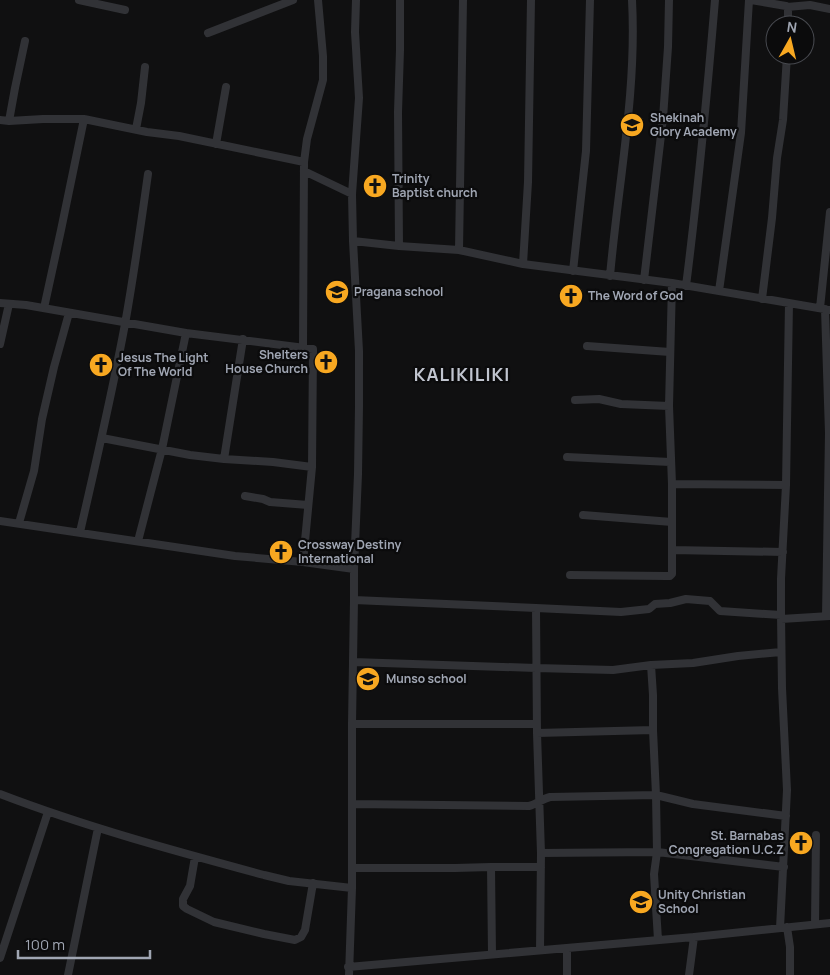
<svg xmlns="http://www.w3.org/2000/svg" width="830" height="975" font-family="Manrope,sans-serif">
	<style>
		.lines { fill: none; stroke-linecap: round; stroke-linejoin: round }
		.street { stroke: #313236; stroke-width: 8 }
		.labels { text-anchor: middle; stroke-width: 4.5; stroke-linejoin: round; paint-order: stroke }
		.poi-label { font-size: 12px; font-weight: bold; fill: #a0a6b3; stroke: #0b0b0c; text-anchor: start }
		.district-label { font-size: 18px; font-weight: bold; letter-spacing: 1px; fill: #c1c5cf; stroke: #0b0b0c }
	</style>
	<rect width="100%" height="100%" fill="#101011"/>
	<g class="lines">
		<!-- street -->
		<path class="street" d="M 79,0 L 125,10
			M 751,0 L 786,6 L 788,9 L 788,25
			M 787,7 L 810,5 L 830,9
			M 208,33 L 293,0
			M 0,120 L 9,121 L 43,119 L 84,119 L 147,132 L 179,136 L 304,162
			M 9,121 L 15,88 L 25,41
			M 136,129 L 141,103 L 145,67
			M 216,144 L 226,87
			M 304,171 L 352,194
			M 353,241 L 399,246 L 459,250 L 523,264 L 672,283 L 830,310
			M 399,246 L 398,112 L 400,50 L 400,0
			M 459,250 L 463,0
			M 523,264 L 528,182 L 531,0
			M 573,271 L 586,151 L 590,0
			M 610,276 C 618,184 637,92 632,0
			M 644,280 L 663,118 L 668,47 L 669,0
			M 686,286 C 698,191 707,96 715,0
			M 719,291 L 741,133 L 749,0
			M 762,299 L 772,218 L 777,158 L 783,120 L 787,55
			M 0,303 L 26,305 L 186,333 L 313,349 L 312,467 L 303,562
			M 44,308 L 61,230 L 84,119
			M 820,308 L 830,212
			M 825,309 L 829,433 L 826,616
			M 0,344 L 9,304
			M 587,346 L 670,352
			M 303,348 L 304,162 L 307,139 L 323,80 L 323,56 L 318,0
			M 575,400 L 599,399 L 621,404 L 669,406
			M 102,438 L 190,455 L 224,459 L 273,462 L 312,467
			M 567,457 L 670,462
			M 224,459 L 243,339
			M 672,484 L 786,485
			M 245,496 L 263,499 L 270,502 L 308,505
			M 583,515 L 672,522
			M 0,521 L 235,556 L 303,562 L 354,569
			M 19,523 L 34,471 L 42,419 L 54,367 L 69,313
			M 80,532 C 96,463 112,394 125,324 C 134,274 141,224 148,174
			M 138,541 L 162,449 L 186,333
			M 672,550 L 783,552
			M 570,575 L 666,576 L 670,576 L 672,574 L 672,484 L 669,406 L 672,283
			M 354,600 L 536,608 L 537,733 L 541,853 L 540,950
			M 536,608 L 621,612 L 649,609 L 655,604 L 670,603 L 686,599 L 710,601 L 720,611 L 781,615
			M 781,619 L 830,616
			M 353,662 L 536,668 L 613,670 L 651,665 L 693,663 L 738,656 L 781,652
			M 651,665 L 653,695 L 653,730 L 656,795 L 657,852 L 654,874 L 658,940
			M 352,724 L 536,724
			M 537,733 L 653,730
			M 0,794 C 86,827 175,851 264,875 L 289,881 L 352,888
			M 352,804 L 529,806 C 537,804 542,799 550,797 L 656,795 L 693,804 L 786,816
			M 541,853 L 657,852 L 784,867
			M 195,857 L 190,886 L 183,899 L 183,906 L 187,909 L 214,922 L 264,934 L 295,940 L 301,937 L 305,930 L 313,883
			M 491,867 L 492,954
			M 352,868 L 455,868 L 491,867 L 541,867
			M 815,924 L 816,835
			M 787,927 L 790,947 L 790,975
			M 780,928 L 787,790 L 782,688 L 781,615 L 781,579 L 786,485 L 789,303
			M 567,948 L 567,975
			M 0,958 L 48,812
			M 348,967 L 694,937 L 830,923
			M 68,975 L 98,828
			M 349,975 L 352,888 L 352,724 L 354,600 L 354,569 L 358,474 L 359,406 L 359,351 L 353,241 L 352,194 L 359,98 L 355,32 L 356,0
			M 689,975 L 694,937"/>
	</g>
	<!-- icons -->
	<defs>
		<g id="school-disc" transform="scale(1.25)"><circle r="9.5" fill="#f8a821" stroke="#0b0b0c"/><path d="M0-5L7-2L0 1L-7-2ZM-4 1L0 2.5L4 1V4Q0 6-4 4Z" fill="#111"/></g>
		<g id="church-disc" transform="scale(1.25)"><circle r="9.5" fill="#f8a821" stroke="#0b0b0c"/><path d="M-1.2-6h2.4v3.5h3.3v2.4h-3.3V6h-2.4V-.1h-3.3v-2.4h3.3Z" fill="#111"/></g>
	</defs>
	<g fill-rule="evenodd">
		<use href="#school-disc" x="632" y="125"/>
		<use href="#church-disc" x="375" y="186"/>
		<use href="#school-disc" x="337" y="292"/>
		<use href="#church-disc" x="571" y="296"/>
		<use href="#church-disc" x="326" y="362"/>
		<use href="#church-disc" x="101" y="365"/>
		<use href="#church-disc" x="281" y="552"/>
		<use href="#school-disc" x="368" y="679"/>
		<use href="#church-disc" x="801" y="843"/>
		<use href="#school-disc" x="641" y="902"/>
	</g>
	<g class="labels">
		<!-- poi labels -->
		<g class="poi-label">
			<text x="650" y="122">Shekinah<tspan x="650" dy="14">Glory Academy</tspan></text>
			<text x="392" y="183">Trinity<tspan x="392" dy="14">Baptist church</tspan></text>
			<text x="354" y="296">Pragana school</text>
			<text x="588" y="300">The Word of God</text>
			<text x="308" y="359" text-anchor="end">Shelters<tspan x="308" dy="14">House Church</tspan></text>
			<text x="118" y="362">Jesus The Light<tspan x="118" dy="14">Of The World</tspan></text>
			<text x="298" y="549">Crossway Destiny<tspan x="298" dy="14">International</tspan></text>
			<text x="386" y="683">Munso school</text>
			<text x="784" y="840" text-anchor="end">St. Barnabas<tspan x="784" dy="14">Congregation U.C.Z</tspan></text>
			<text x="658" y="899">Unity Christian<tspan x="658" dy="14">School</tspan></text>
		</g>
		<!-- district labels -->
		<g class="district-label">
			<text x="462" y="381">KALIKILIKI</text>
		</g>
	</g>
	<!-- north arrow -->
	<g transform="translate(790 40) rotate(8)"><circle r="24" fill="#0b0b0c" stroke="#47494f"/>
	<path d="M0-4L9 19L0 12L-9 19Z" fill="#f8a821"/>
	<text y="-8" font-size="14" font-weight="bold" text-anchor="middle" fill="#a0a6b3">N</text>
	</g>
	<!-- scale -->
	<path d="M18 950v8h132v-8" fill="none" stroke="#a0a6b3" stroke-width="2.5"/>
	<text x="25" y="950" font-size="15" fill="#a0a6b3" stroke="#0b0b0c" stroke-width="4" paint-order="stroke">100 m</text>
</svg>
